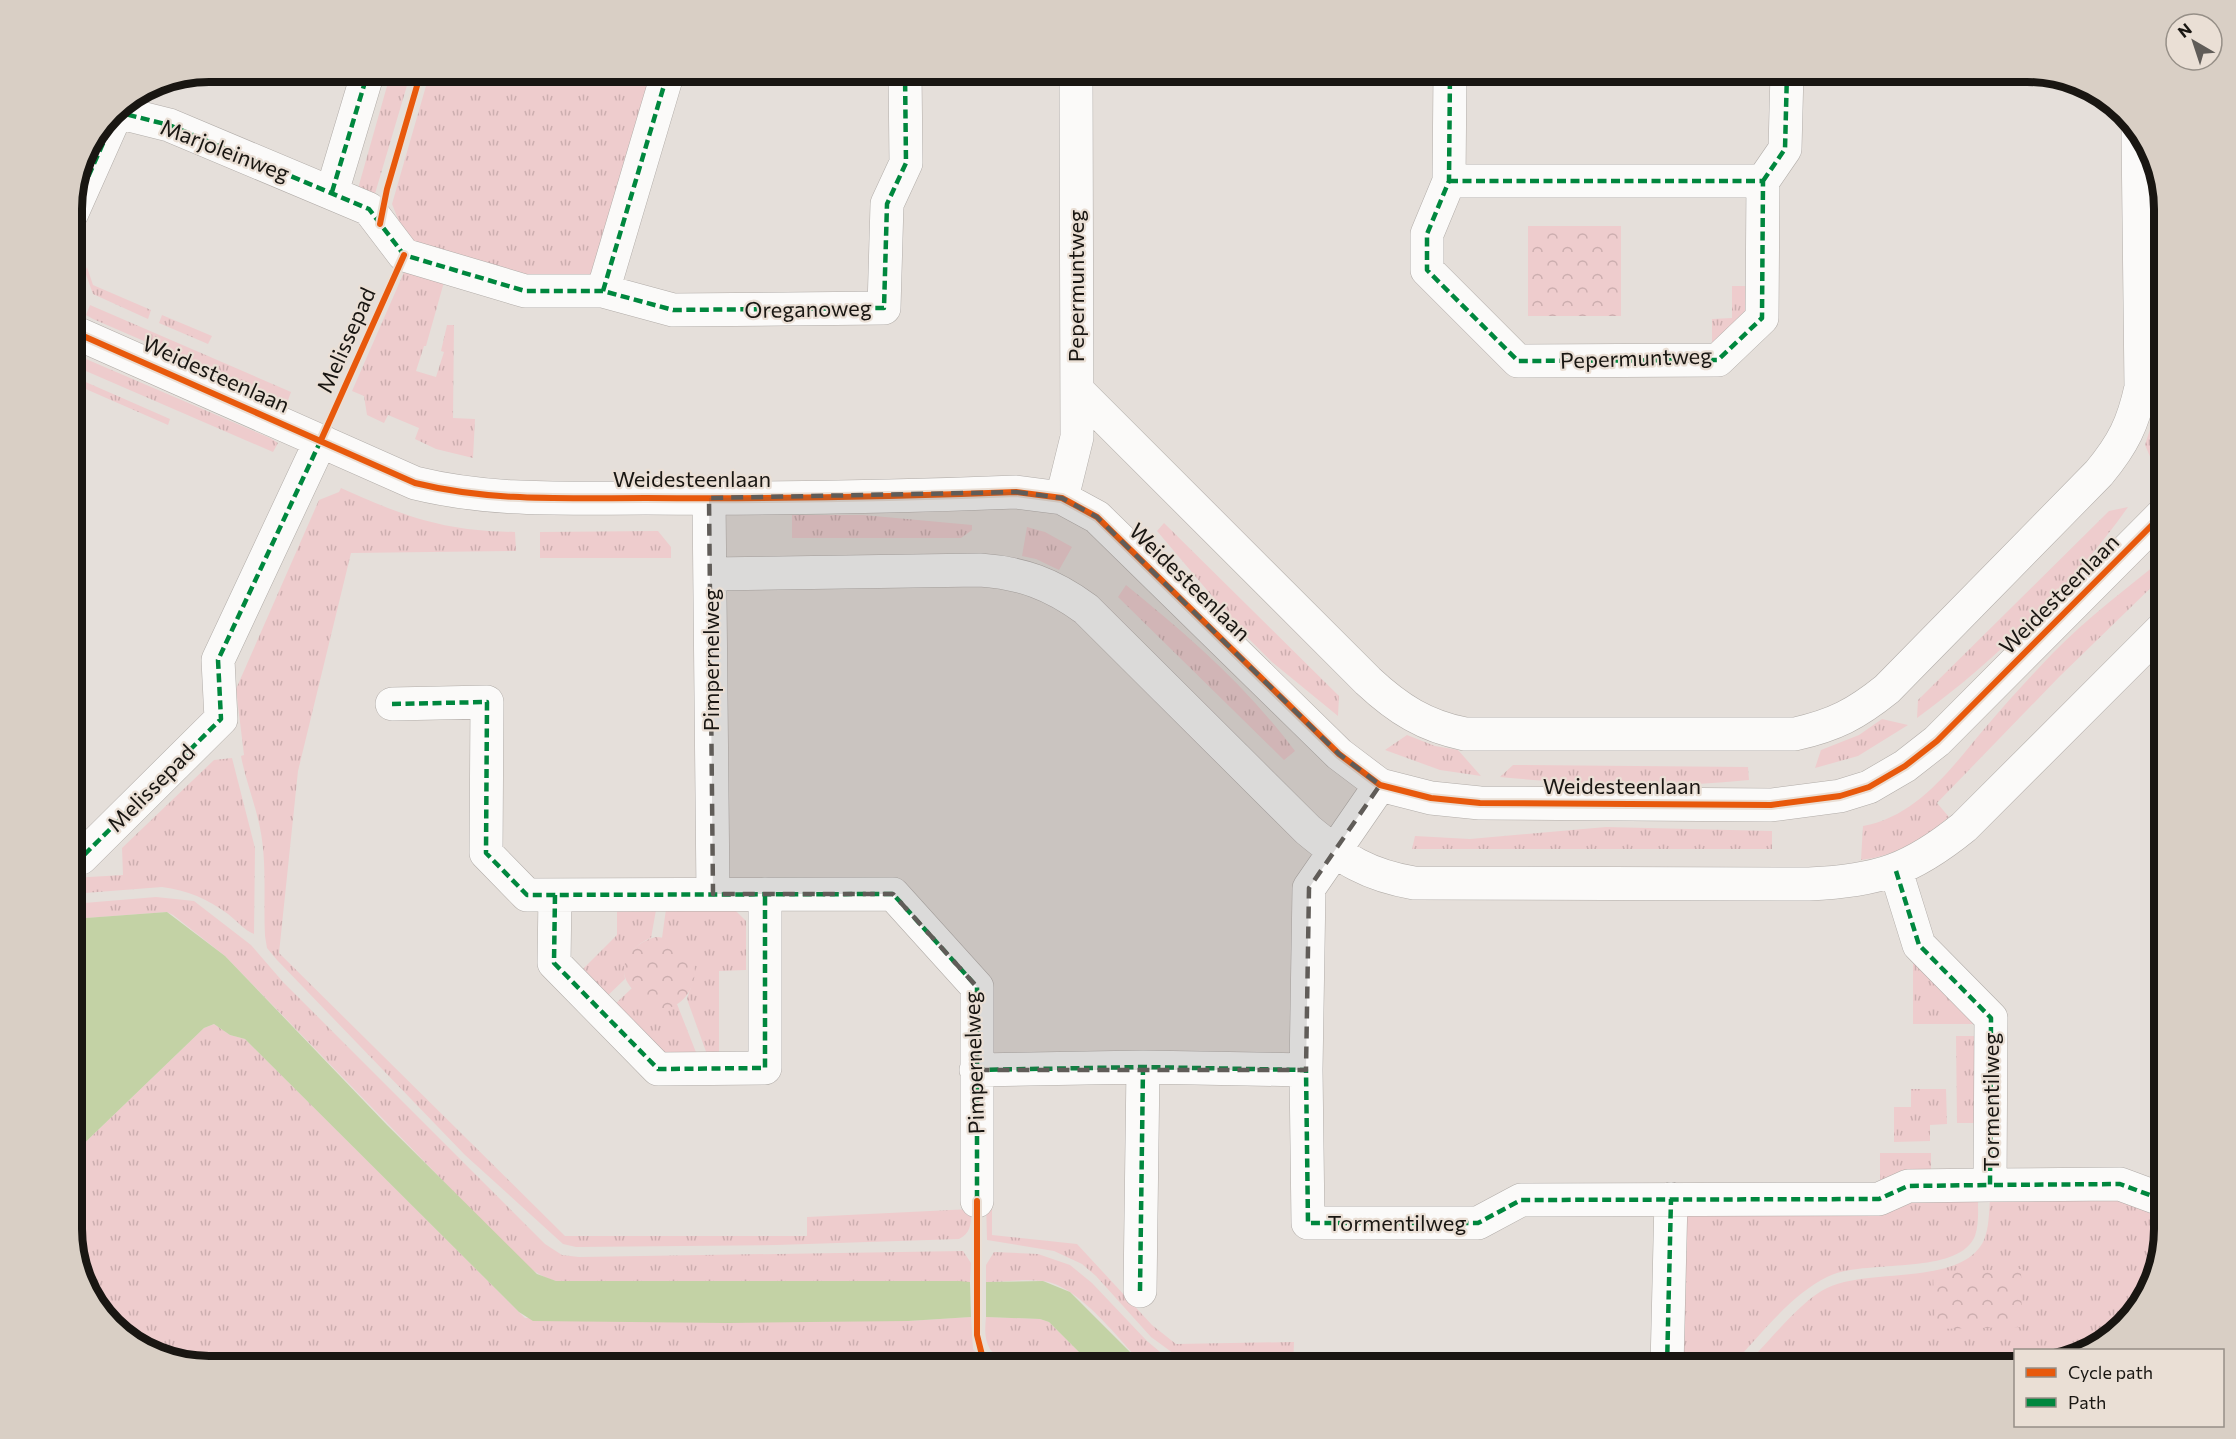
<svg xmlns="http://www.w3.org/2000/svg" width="2236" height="1439" font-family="Commissioner,sans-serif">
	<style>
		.grass { fill: url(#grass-tufts) }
		.park { fill: url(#park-crowns) }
		.water { fill: #c3d2a5 }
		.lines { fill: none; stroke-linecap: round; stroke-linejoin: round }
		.minor-casing { stroke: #b1aca8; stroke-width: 34 }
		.minor { stroke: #fbfaf9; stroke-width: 33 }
		.quiet { stroke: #00873e; stroke-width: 4.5; stroke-dasharray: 9 4.5; stroke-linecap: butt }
		.cycleway-casing { stroke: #eadfd5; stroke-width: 10 }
		.cycleway { stroke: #e8590c; stroke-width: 6 }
		.marked { fill: #605c58; fill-opacity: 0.2; stroke: #605c58; stroke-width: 4.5; stroke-dasharray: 12 8; stroke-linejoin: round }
		.labels { text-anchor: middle; stroke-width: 4.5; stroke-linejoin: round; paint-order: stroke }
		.street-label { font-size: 22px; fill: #191612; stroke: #eadfd5 }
		.rim { fill: none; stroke: #191612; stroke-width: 8 }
	</style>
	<defs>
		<pattern id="grass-tufts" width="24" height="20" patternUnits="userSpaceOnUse" patternTransform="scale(1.5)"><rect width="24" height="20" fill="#eecccd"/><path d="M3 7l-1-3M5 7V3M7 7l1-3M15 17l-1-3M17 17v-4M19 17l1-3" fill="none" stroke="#ccaeaf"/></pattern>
		<pattern id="park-crowns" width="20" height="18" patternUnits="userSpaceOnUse" patternTransform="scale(1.5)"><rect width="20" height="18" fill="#eecccd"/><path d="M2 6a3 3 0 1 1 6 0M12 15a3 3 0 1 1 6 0" fill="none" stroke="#ccaeaf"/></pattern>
	</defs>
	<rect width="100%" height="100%" fill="#e5dfda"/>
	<!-- grass -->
	<path class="grass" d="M 391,72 L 411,72 L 374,197 L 357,192 Z
		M 430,72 L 653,72 L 595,277 L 528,277 L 406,239 L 392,204 Z
		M 87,267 L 93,285 L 151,310 L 148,319 L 93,294 L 85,272 Z
		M 405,270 L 444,282 L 426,346 L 424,346 L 416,371 L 436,377 L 444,352 L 441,351 L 447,325 L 454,325 L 453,418 L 475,419 L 473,458 L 436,449 L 415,439 L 419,428 L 388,415 L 384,423 L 367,415 L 364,396 L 352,391 Z
		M 1732,286 L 1749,286 L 1749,312 L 1712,346 L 1712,319 L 1732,318 Z
		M 90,305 L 291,392 L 287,403 L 93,319 L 86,315 Z
		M 162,315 L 212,336 L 208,344 L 159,323 Z
		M 72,353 L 270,438 L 278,443 L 273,452 L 72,365 Z
		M 72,376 L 170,419 L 168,425 L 72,383 Z
		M 2164,397 L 2164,452 L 2155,468 L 2145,445 L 2159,401 Z
		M 341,488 C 406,517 443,531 515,532 L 516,551 L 351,553 L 298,771 L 279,953 L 565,1236 L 807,1236 L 807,1217 L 971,1209 C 971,1222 972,1233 959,1239 L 777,1245 L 576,1247 L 563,1244 L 465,1155 L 277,960 L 267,948 L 265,936 C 263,897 268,858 258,819 C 253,798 245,778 241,756 L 244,755 L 236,689 L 319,500 L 339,492 Z
		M 2128,507 C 2074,584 1993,663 1917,718 L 1918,700 L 2109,511 Z
		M 792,515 L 863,515 L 972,525 L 972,530 L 961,538 L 792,538 Z
		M 1164,523 L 1339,696 L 1338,716 L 1272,662 L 1245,635 L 1157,531 Z
		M 1027,527 L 1045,532 L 1072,547 L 1059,570 L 1036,559 L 1022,556 Z
		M 658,531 L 671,547 L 671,558 L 540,558 L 540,532 Z
		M 2164,558 L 2164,575 L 2059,677 L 1937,803 L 1949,817 C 1923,839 1895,856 1861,860 L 1863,826 C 1918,816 1952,767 1985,728 C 2007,702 2030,677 2053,653 C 2087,618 2126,589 2164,558 Z
		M 1126,585 C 1189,636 1246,686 1295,751 L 1284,760 L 1118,597 Z
		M 1882,719 L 1908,725 L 1858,756 L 1815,768 L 1821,750 L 1859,735 Z
		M 1407,735 L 1435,746 L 1458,750 L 1481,776 L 1440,770 L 1385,750 Z
		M 232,758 L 255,848 L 254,934 C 244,930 237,921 228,914 C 208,899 187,890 162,887 L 72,894 L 72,878 L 123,875 L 122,848 L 214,760 Z
		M 1513,765 L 1748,767 L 1749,780 C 1662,789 1585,785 1500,777 Z
		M 1606,827 L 1772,831 L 1772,849 L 1412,849 L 1415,836 L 1470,839 Z
		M 156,897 L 194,901 L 251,945 L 283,982 L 545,1244 L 562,1255 L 579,1257 L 963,1251 L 971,1263 L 970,1282 L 556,1281 C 539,1277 528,1267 515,1255 L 225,956 L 173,915 L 167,912 L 72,919 L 72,904 Z
		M 617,909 L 656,910 L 651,938 C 634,944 622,961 625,979 L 603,1000 L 577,975 L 617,935 Z
		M 666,909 L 734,909 L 746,921 L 746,970 L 719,971 L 719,1059 L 709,1060 L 687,999 C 695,974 700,972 681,951 C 675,943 672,940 662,938 Z
		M 1913,962 L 1975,1024 L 1913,1024 Z
		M 632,988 C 643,1001 660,1011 677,1004 L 699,1060 L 662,1060 L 611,1008 Z
		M 214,1024 L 230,1035 L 245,1039 L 525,1318 L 908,1321 L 971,1317 L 973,1349 L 989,1367 L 210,1367 L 134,1344 L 91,1298 L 72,1238 L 72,1155 L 204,1028 Z
		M 1956,1036 L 1975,1036 L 1976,1123 L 1957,1123 Z
		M 1911,1089 L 1946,1089 L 1947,1124 L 1930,1125 L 1930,1141 L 1894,1142 L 1894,1107 L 1911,1107 Z
		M 1880,1153 L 1931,1153 L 1931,1170 L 1903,1170 L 1880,1181 Z
		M 1978,1199 C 1978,1211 1979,1224 1975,1236 C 1958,1277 1863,1258 1827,1277 C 1789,1296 1759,1337 1730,1367 L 1680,1367 L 1680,1222 L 1687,1214 L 1915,1200 Z
		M 1990,1199 L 2121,1199 L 2164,1211 L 2164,1229 L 2141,1305 L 2095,1349 L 2016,1350 L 2015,1367 L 1744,1367 C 1766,1345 1801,1300 1827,1288 C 1870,1267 1962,1287 1984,1240 C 1989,1228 1989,1213 1990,1199 Z
		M 986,1201 L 992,1201 L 992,1235 L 1077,1244 L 1152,1325 L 1176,1344 L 1294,1342 L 1293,1367 L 1192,1367 L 1151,1337 L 1096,1276 L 1082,1264 L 1054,1251 L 987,1240 Z
		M 994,1252 L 1038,1254 L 1070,1265 L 1092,1283 L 1147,1341 L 1178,1367 L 1145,1367 C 1121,1342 1079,1285 1043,1281 C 1024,1279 1005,1282 986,1282 L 986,1265 Z
		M 986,1317 L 1040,1319 L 1049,1322 L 1094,1367 C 1071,1367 1005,1370 990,1349 C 984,1339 985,1328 986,1317 Z"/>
	<!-- park -->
	<path class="park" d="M 1528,226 L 1621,226 L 1621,316 L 1528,316 Z
		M 656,937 C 728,941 686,1038 642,999 C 636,994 627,984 625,977 C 619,958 640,940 656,937 Z
		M 2021,1269 L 2022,1327 L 1935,1329 L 1933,1272 Z"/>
	<!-- water -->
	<path class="water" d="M 167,912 L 225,956 L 387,1125 L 537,1274 L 556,1281 L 959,1281 L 970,1282 L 971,1317 L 908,1321 L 728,1323 L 533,1321 L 519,1312 L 245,1039 L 230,1035 L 214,1024 L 204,1028 L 72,1155 L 72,919 Z
		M 1043,1281 L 1070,1292 L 1145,1367 L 1094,1367 L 1049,1322 L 1040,1319 L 986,1317 L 986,1282 Z"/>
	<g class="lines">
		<!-- minor casing -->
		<g class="minor-casing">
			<path id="minor" d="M 1449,181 L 1763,181 L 1762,318 L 1718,360 L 1518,361 L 1427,270 L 1427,234 L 1449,181 L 1450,72
				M 1763,181 L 1785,149 L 1787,72
				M 332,192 L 368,72
				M 72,213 L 117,112 L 169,125 L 369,209 L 404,255 L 525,291 L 603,291 L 673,310 L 884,308 L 887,204 L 906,163 L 905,72
				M 603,291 L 668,72
				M 72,331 L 415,483 C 492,502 568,498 646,498 C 769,499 893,497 1016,492 L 1062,498 L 1097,517 L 1339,754 L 1380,785 L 1431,798 L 1480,803 L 1771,805 L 1840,796 L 1869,787 L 1905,766 L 1937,741 L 2164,513
				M 1077,390 L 1368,681 C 1398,709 1425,726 1465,734 L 1795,734 C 1835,725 1856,714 1887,689 L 2099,473 C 2123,444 2133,424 2141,387 L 2138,133
				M 709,498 L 713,894
				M 1062,498 L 1077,437 L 1076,72
				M 711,574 L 980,570 C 1022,573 1052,584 1086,609 L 1308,830 C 1344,860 1368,875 1414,883 L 1809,884 C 1878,881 1911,870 1964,827 L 2164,627
				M 392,704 L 487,702 L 486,853 L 527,895 L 893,894 L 977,987 L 977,1201
				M 72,859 L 81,858 L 221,719 L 218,660 L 321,440
				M 1896,871 L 1919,945 L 1991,1018 L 1990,1185 L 2120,1184 L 2155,1197 L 2164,1197
				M 555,895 L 554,963 L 658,1069 L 765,1068 L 765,894
				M 976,1070 L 1143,1067 L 1306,1070 L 1308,1223 L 1478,1223 L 1521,1200 L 1879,1199 L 1908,1186 L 1990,1185
				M 1306,1070 L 1309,888 L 1380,785
				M 1140,1291 L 1143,1067
				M 1667,1367 L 1671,1199"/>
		</g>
		<!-- minor -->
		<use href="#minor" class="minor"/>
		<!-- quiet -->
		<path class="quiet" d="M 1449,181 L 1763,181 L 1762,318 L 1718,360 L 1518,361 L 1427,270 L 1427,234 L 1449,181 L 1450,72
			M 1763,181 L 1785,149 L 1787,72
			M 332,192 L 368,72
			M 72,213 L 117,112 L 169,125 L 369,209 L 404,255 L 525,291 L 603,291 L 673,310 L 884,308 L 887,204 L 906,163 L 905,72
			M 603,291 L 668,72
			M 392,704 L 487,702 L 486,853 L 527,895 L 893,894 L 977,987 L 977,1201
			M 72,859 L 81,858 L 221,719 L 218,660 L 321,440
			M 1896,871 L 1919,945 L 1991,1018 L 1990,1185 L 2120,1184 L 2155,1197 L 2164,1197
			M 555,895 L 554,963 L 658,1069 L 765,1068 L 765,894
			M 976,1070 L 1143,1067 L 1306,1070 L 1308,1223 L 1478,1223 L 1521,1200 L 1879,1199 L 1908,1186 L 1990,1185
			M 1140,1291 L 1143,1067
			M 1667,1367 L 1671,1199"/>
		<!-- cycleway casing -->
		<g class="cycleway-casing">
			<path id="cycleway" d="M 380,224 L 387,189 L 421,72
				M 72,331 L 415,483 C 492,502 568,498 646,498 C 769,499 893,497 1016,492 L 1062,498 L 1097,517 L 1339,754 L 1380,785 L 1431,798 L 1480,803 L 1771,805 L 1840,796 L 1869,787 L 1905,766 L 1937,741 L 2164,513
				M 321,440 L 404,255
				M 977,1201 L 977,1335 L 982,1355 L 997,1367"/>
		</g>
		<!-- cycleway -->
		<use href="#cycleway" class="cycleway"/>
	</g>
	<!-- marked area -->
	<path class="marked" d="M 1016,492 L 1062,498 L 1097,517 L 1339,754 L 1380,785 L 1309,888 L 1306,1070 L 976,1070 L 977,987 L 893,894 L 713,894 L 709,498 Z"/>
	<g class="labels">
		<!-- street labels -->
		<g class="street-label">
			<text transform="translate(225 150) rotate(21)" y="8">Marjoleinweg</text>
			<text transform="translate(1076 286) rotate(-90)" y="8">Pepermuntweg</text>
			<text transform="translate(808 309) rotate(-1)" y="8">Oreganoweg</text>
			<text transform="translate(346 340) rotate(-66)" y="8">Melissepad</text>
			<text transform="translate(1636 358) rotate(-2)" y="8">Pepermuntweg</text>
			<text transform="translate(216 374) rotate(24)" y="8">Weidesteenlaan</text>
			<text x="692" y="487">Weidesteenlaan</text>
			<text transform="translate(1190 582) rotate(44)" y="8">Weidesteenlaan</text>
			<text transform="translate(2059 594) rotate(-45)" y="8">Weidesteenlaan</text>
			<text transform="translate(711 660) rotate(-90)" y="8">Pimpernelweg</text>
			<text x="1622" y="794">Weidesteenlaan</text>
			<text transform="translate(151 788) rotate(-45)" y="8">Melissepad</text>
			<text transform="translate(974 1063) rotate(-92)" y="8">Pimpernelweg</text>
			<text transform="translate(1991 1102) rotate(-90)" y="8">Tormentilweg</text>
			<text x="1397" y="1231">Tormentilweg</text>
		</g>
	</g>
	<!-- crop -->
	<path d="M0 0H2236V1439H0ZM209 82H2027A127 127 0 0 1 2154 209V1229A127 127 0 0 1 2027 1356H209A127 127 0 0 1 82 1229V209A127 127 0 0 1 209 82Z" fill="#d9cfc5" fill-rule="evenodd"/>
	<path class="rim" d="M209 82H2027A127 127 0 0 1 2154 209V1229A127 127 0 0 1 2027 1356H209A127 127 0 0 1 82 1229V209A127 127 0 0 1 209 82Z"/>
	<!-- legend -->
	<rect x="2014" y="1349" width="210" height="78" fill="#eadfd5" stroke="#968f87" stroke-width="1.5"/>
	<rect x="2026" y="1368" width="30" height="9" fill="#e8590c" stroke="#968f87" stroke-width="1.5"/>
	<text x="2068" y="1379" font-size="18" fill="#191612">Cycle path</text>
	<rect x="2026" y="1398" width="30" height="9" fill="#00873e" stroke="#968f87" stroke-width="1.5"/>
	<text x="2068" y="1409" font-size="18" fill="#191612">Path</text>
	<!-- north arrow -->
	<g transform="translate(2194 42) rotate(321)"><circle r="28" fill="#eadfd5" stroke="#968f87" stroke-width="1.5"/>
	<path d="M0-4.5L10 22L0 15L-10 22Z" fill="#605c58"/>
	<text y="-9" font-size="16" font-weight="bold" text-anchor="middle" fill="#191612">N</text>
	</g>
</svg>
